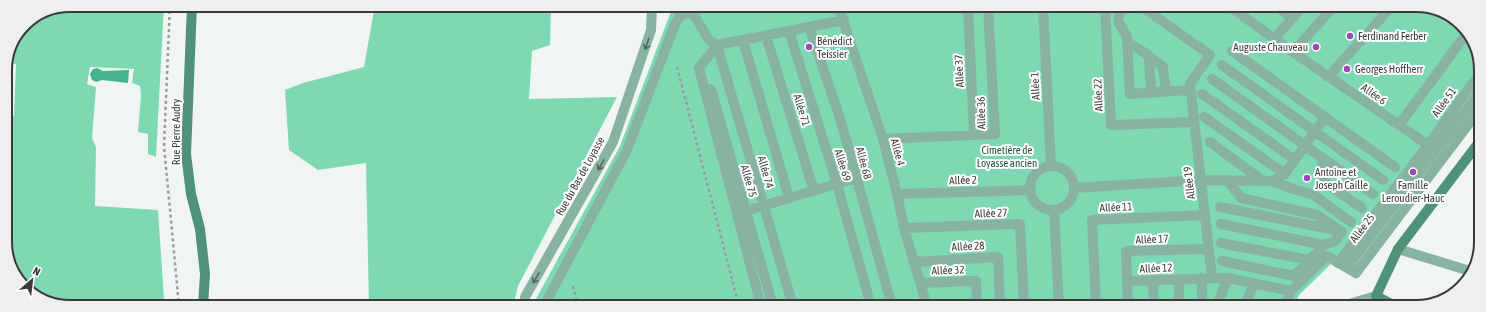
<svg xmlns="http://www.w3.org/2000/svg" width="1486" height="312" font-family="'Asap Condensed',sans-serif">
	<style>
		.green { fill: #7ed9b3 }
		.water { fill: #43b48b }
		.lines { fill: none; stroke-linecap: round; stroke-linejoin: round }
		.path { stroke: #999c9a; stroke-width: 2.5; stroke-dasharray: 3 3; stroke-linecap: butt }
		.lane { stroke: #88b3a0; stroke-width: 10 }
		.street { stroke: #88b3a0; stroke-width: 10 }
		.secondary { stroke: #4f9277; stroke-width: 10 }
		.oneway { stroke: #55655e }
		.poi-dot { fill: #9a49b8; stroke: #fff; stroke-width: 1.5 }
		.labels { text-anchor: middle; stroke-width: 4; stroke-linejoin: round; paint-order: stroke }
		.poi-label { font-size: 11px; fill: #3a3b3a; stroke: #fff; text-anchor: start }
		.street-label { font-size: 11px; fill: #3a3b3a; stroke: #fff }
		.park-label { font-size: 11px; fill: #204e3c; stroke: #fff }
		.rim { fill: none; stroke: #3a3b3a; stroke-width: 2 }
	</style>
	<rect width="100%" height="100%" fill="#f0f5f3"/>
	<!-- green -->
	<path class="green" d="M 70,5 L 164,5 L 156,157 L 148,154 L 148,134 L 138,132 L 141,95 L 140,86 L 132,83 L 134,69 L 90,67 L 87,84 L 96,87 L 92,138 L 96,147 L 95,206 L 158,210 L 164,299 L 112,304 L 112,306 L 57,306 L 45,299 L 24,277 L 6,246 L 5,115 L 14,116 L 16,64 L 6,63 L 24,24 Z
		M 375,5 L 551,5 L 550,45 L 532,51 L 529,99 L 617,97 L 518,286 L 513,306 L 369,306 L 366,163 L 318,170 L 289,150 L 285,90 L 303,83 L 364,67 Z
		M 673,6 L 1429,6 L 1462,24 L 1480,57 L 1480,117 L 1356,279 L 1331,264 L 1299,295 L 1294,307 L 535,306 L 537,297 L 620,146 Z"/>
	<!-- water -->
	<path class="water" d="M 97,68 L 103,71 L 129,70 L 128,83 L 102,80 L 96,82 L 92,80 L 90,74 L 93,69 Z"/>
	<g class="lines">
		<!-- path -->
		<path class="path" d="M 170,5 L 164,146 L 179,306
			M 677,67 L 739,306
			M 573,286 L 578,306"/>
		<!-- lane -->
		<path class="lane" d="M 838,6 L 883,139 L 897,194 L 904,228 L 927,306
			M 968,6 L 974,135
			M 1043,6 L 1051,166
			M 1105,6 L 1111,125 L 1194,122
			M 1121,6 L 1118,21 L 1127,37 L 1130,94 L 1190,90
			M 1141,6 L 1210,55 L 1190,84 L 1212,278
			M 1229,6 L 1293,52 L 1428,145
			M 1277,6 L 1292,18
			M 809,27 L 840,118 L 892,306
			M 789,31 L 837,184 L 871,306
			M 766,36 L 814,191
			M 1274,39 L 1303,6
			M 743,40 L 789,198
			M 1127,42 L 1145,53 L 1163,67 L 1166,92
			M 717,45 L 699,68 L 761,306
			M 717,45 L 793,306
			M 1232,51 L 1395,167
			M 1293,52 L 1334,6
			M 1149,56 L 1151,93
			M 1222,65 L 1383,180
			M 1328,77 L 1392,6
			M 1212,79 L 1373,194
			M 711,89 L 773,306
			M 1202,94 L 1295,160
			M 1204,117 L 1285,174
			M 1399,125 L 1467,33
			M 883,139 L 995,134 L 988,6
			M 1210,142 L 1263,181
			M 1322,158 L 1324,182 L 1362,208
			M1030 188a22 22 0 1 1 44 0a22 22 0 1 1-44 0Z
			M 1273,181 L 1296,190 L 1312,194 L 1351,222
			M 1074,188 L 1201,180 L 1273,181 L 1285,174 L 1325,117
			M 897,194 L 1031,190
			M 1220,207 L 1335,230
			M 1054,210 L 1059,307
			M 739,213 L 856,178
			M 1221,224 L 1324,245
			M 904,228 L 1020,224 L 1024,307
			M 1221,243 L 1309,260
			M 1398,249 L 1470,271
			M 1222,261 L 1294,276 L 1324,245 L 1335,241 L 1342,232 L 1317,215 L 1241,198 L 1227,180
			M 913,262 L 998,257 L 1000,307
			M 1338,263 L 1428,145 L 1480,73
			M 1347,267 L 1480,92
			M 1202,278 L 1202,307
			M 1179,279 L 1179,307
			M 1153,280 L 1154,307
			M 1127,281 L 1126,251 L 1209,249
			M 920,283 L 976,281 L 977,307
			M 547,300 L 627,150 L 675,24 L 680,16 L 688,13 L 694,15 L 709,40 L 717,45 L 844,20
			M 1096,307 L 1092,220 L 1205,215
			M 1128,307 L 1127,281 L 1228,278 L 1291,291
			M 1216,307 L 1228,278
			M 1244,307 L 1254,284
			M 1285,307 L 1291,291 L 1327,256 L 1356,273 L 1480,109"/>
		<!-- street -->
		<path class="street" d="M 524,306 L 525,297 L 613,142 L 651,30 L 652,6
			M 1339,307 L 1376,296"/>
		<!-- secondary -->
		<path class="secondary" d="M 192,5 L 186,154 L 191,194 L 200,229 L 205,274 L 203,306
			M 1397,307 L 1376,296 L 1398,249 L 1480,141"/>
	</g>
	<!-- one-way arrows -->
	<defs><path id="oneway-shaft" d="M-6 0H5M1.5-3L5.5 0L1.5 3" fill="none" stroke-width="1.6" stroke-linecap="round" stroke-linejoin="round"/></defs>
	<g class="oneway">
		<use href="#oneway-shaft" transform="translate(647 44) rotate(109)"/>
		<use href="#oneway-shaft" transform="translate(601 165) rotate(120)"/>
		<use href="#oneway-shaft" transform="translate(536 278) rotate(120)"/>
	</g>
	<!-- markers -->
	<g class="poi-dot">
		<circle cx="1350" cy="36" r="4"/>
		<circle cx="809" cy="47" r="4"/>
		<circle cx="1316" cy="47" r="4"/>
		<circle cx="1347" cy="69" r="4"/>
		<circle cx="1413" cy="172" r="4"/>
		<circle cx="1307" cy="178" r="4"/>
	</g>
	<g class="labels">
		<!-- poi labels -->
		<g class="poi-label">
			<text x="1358" y="40">Ferdinand Ferber</text>
			<text x="817" y="45">Bénédict<tspan x="817" dy="13">Teissier</tspan></text>
			<text x="1308" y="51" text-anchor="end">Auguste Chauveau</text>
			<text x="1355" y="73">Georges Hoffherr</text>
			<text x="1315" y="176">Antoine et<tspan x="1315" dy="13">Joseph Caille</tspan></text>
			<text x="1413" y="189" text-anchor="middle">Famille<tspan x="1413" dy="13">Leroudier-Hauc</tspan></text>
		</g>
		<!-- street labels -->
		<g class="street-label">
			<text transform="translate(959 71) rotate(-93)" y="4">Allée 37</text>
			<text transform="translate(1035 86) rotate(-93)" y="4">Allée 1</text>
			<text transform="translate(1374 94) rotate(35)" y="4">Allée 6</text>
			<text transform="translate(1098 95) rotate(-93)" y="4">Allée 22</text>
			<text transform="translate(1444 102) rotate(-54)" y="4">Allée 51</text>
			<text transform="translate(802 110) rotate(73)" y="4">Allée 71</text>
			<text transform="translate(981 113) rotate(-91)" y="4">Allée 36</text>
			<text transform="translate(176 132) rotate(-90)" y="4">Rue Pierre Audry</text>
			<text transform="translate(898 152) rotate(75)" y="4">Allée 4</text>
			<text transform="translate(864 163) rotate(75)" y="4">Allée 68</text>
			<text transform="translate(843 165) rotate(73)" y="4">Allée 69</text>
			<text transform="translate(766 172) rotate(74)" y="4">Allée 74</text>
			<text transform="translate(580 176) rotate(-61)" y="4">Rue du Bas de Loyasse</text>
			<text transform="translate(963 180) rotate(-2)" y="4">Allée 2</text>
			<text transform="translate(749 181) rotate(74)" y="4">Allée 75</text>
			<text transform="translate(1189 183) rotate(-97)" y="4">Allée 19</text>
			<text transform="translate(1116 207) rotate(-3)" y="4">Allée 11</text>
			<text transform="translate(991 213) rotate(-2)" y="4">Allée 27</text>
			<text transform="translate(1362 228) rotate(-53)" y="4">Allée 25</text>
			<text transform="translate(1152 239) rotate(-2)" y="4">Allée 17</text>
			<text transform="translate(968 246) rotate(-3)" y="4">Allée 28</text>
			<text transform="translate(1156 268) rotate(-3)" y="4">Allée 12</text>
			<text transform="translate(948 270) rotate(-2)" y="4">Allée 32</text>
		</g>
		<!-- park labels -->
		<g class="park-label">
			<text x="1007" y="154">Cimetière de<tspan x="1007" dy="13">Loyasse ancien</tspan></text>
		</g>
	</g>
	<!-- crop -->
	<path d="M0 0H1486V312H0ZM70 12H1416A58 58 0 0 1 1474 70V242A58 58 0 0 1 1416 300H70A58 58 0 0 1 12 242V70A58 58 0 0 1 70 12Z" fill="#efefef" fill-rule="evenodd"/>
	<path class="rim" d="M70 12H1416A58 58 0 0 1 1474 70V242A58 58 0 0 1 1416 300H70A58 58 0 0 1 12 242V70A58 58 0 0 1 70 12Z"/>
	<!-- north arrow -->
	<g transform="translate(32 280) rotate(28)" stroke="#ffffff" stroke-width="3" paint-order="stroke">
	<path d="M0-3L7 15L0 10L-7 15Z" fill="#3a3b3a"/>
	<text y="-6" font-size="11" font-weight="bold" text-anchor="middle" fill="#3a3b3a">N</text>
	</g>
</svg>
